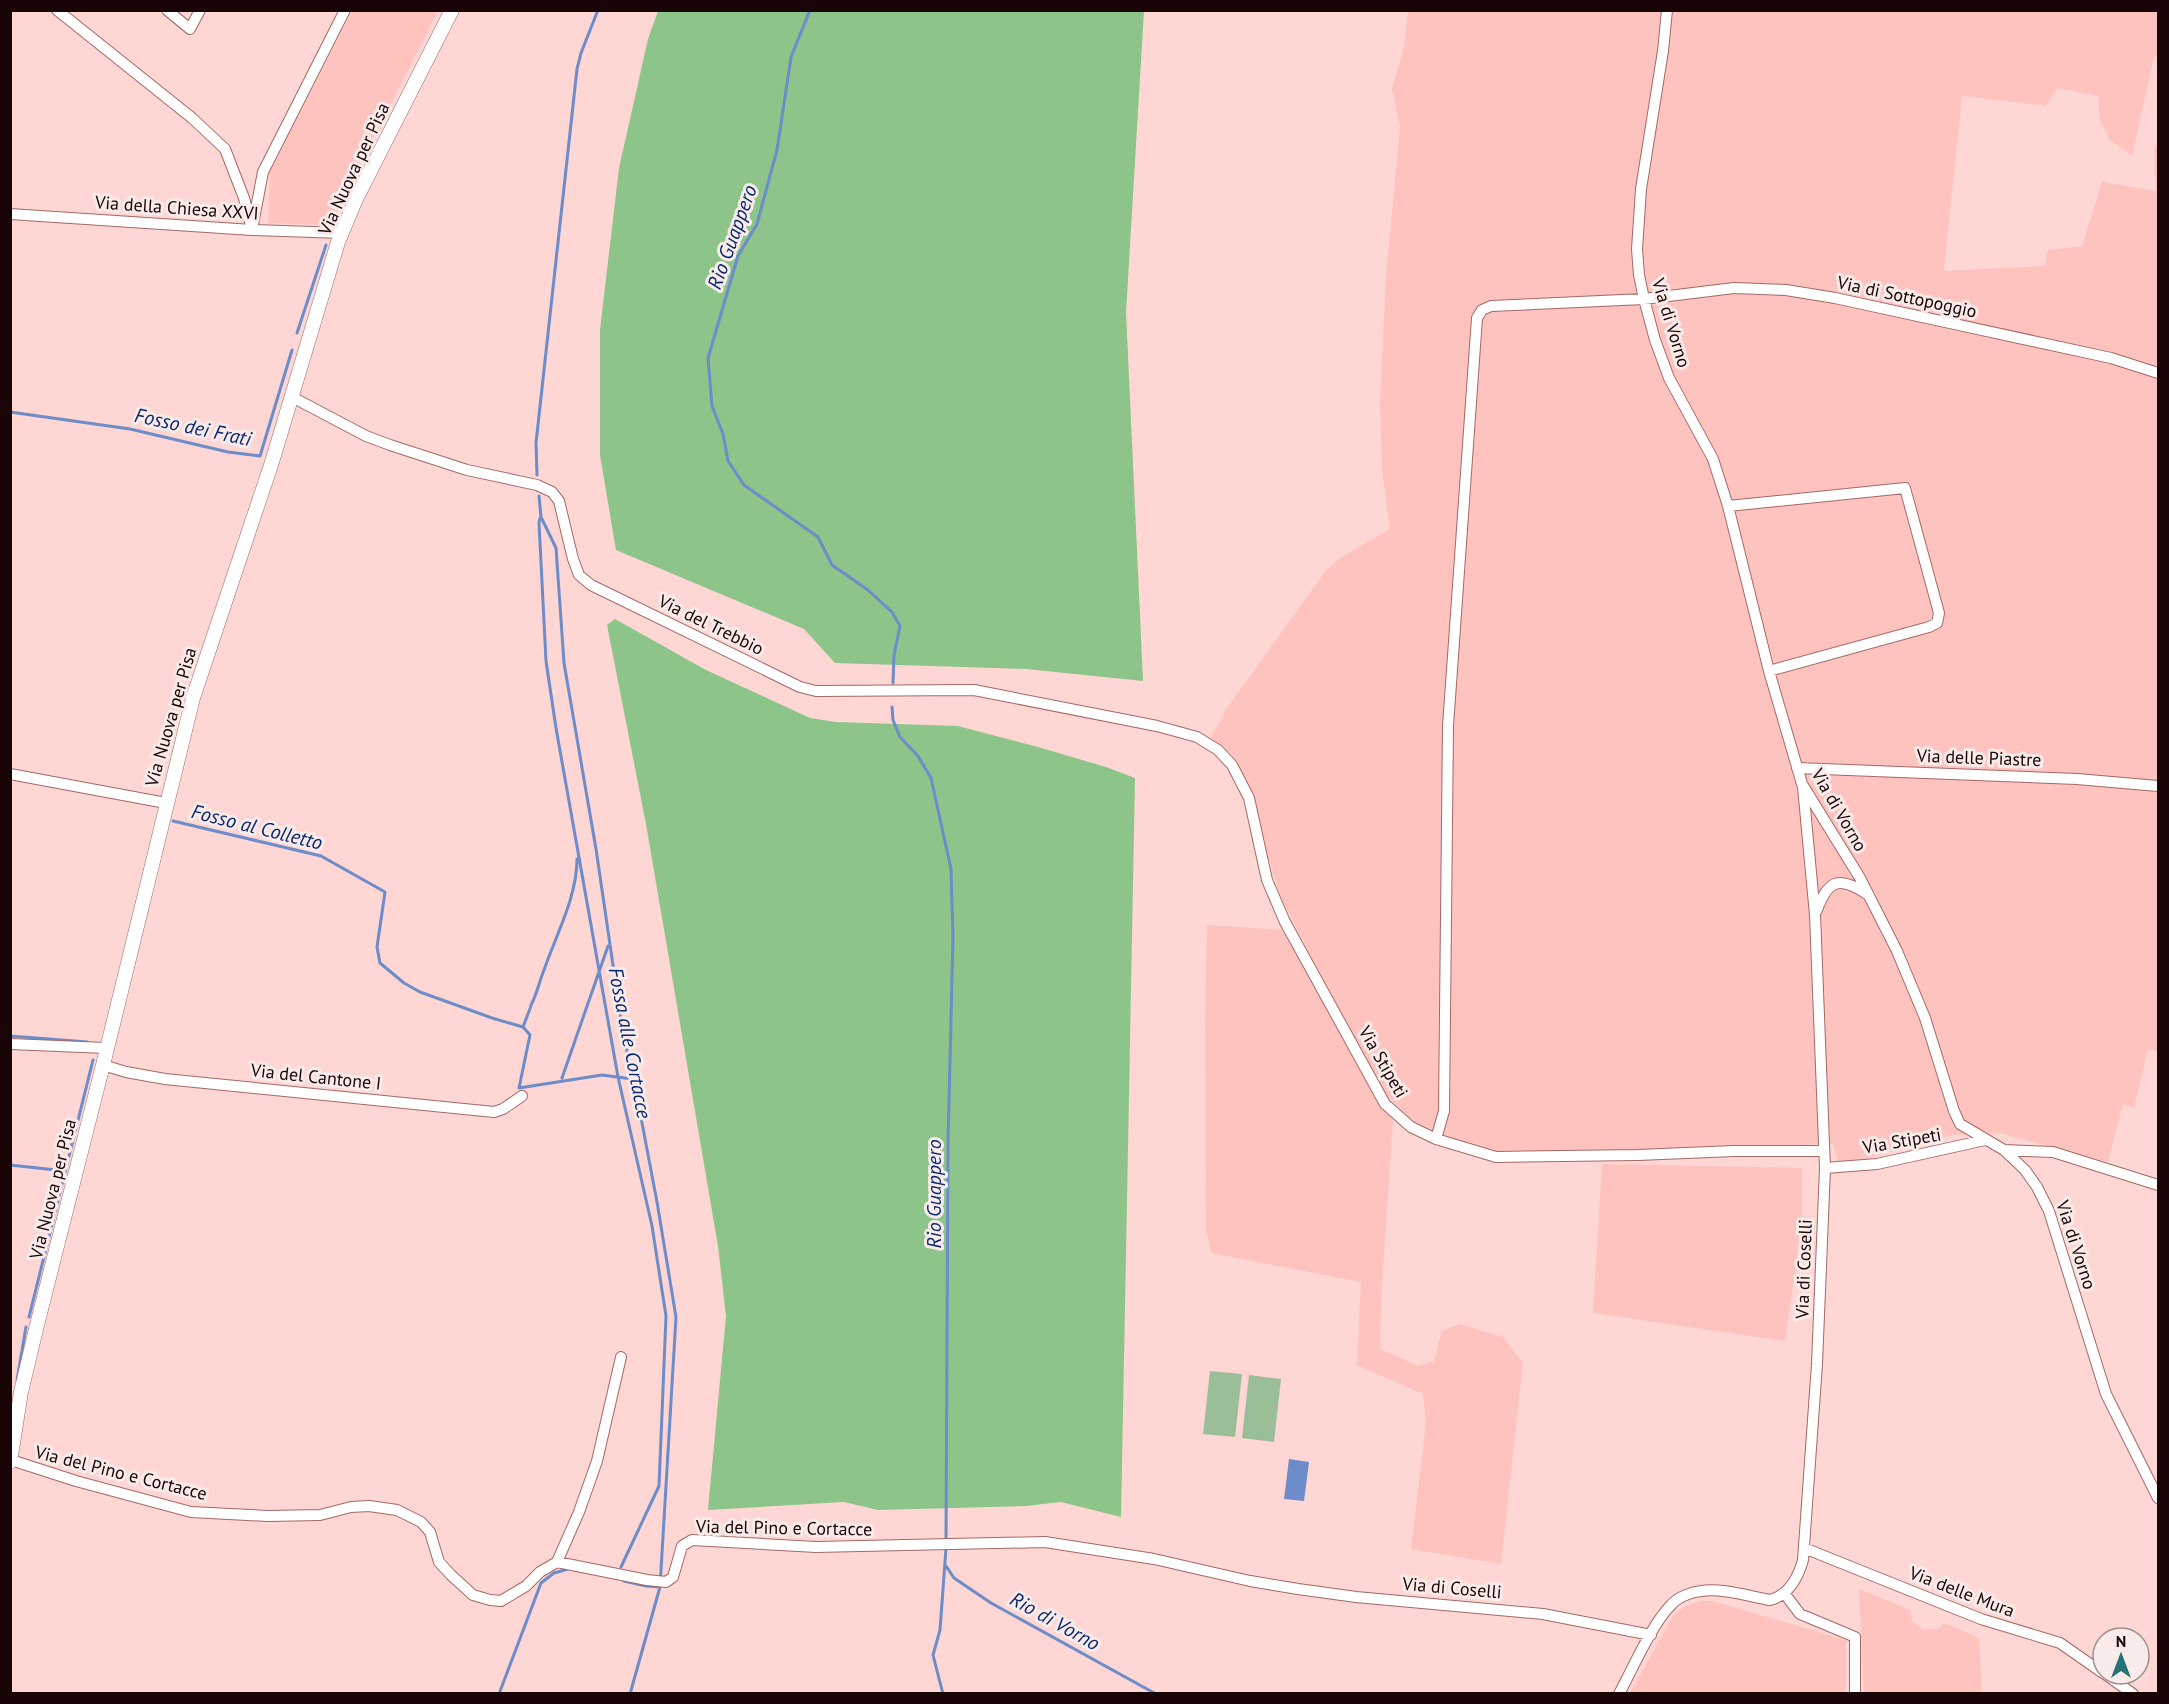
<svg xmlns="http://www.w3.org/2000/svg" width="2169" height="1704" font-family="'PT Sans',sans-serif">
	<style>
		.built { fill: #ffc3bf }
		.green { fill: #9abe98 }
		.forest { fill: #8cc48a }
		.water { fill: #6d8cca }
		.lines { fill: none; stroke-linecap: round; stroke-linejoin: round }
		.stream { stroke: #6d8cca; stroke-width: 3 }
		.minor-casing { stroke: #a36965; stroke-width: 12 }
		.major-casing { stroke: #a36965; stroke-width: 15 }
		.minor { stroke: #fff; stroke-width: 10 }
		.major { stroke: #fff; stroke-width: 14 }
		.labels { text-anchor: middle; stroke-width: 6; stroke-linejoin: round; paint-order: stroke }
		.street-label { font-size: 18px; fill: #190505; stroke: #f8ebe9 }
		.water-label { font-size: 20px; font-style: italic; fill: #0b2972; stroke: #f8ebe9 }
	</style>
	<rect width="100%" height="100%" fill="#fed6d3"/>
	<!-- built -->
	<path class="built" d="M 352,11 L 438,11 L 340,204 L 333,222 L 328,225 L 268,223 L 270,172 Z
		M 1408,11 L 2158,11 L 2158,57 L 2154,57 L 2132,156 L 2110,140 L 2100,120 L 2098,96 L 2057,88 L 2046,106 L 1962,96 L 1944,271 L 2045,266 L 2048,250 L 2082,246 L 2102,182 L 2156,191 L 2154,147 L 2158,146 L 2158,1051 L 2148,1049 L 2134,1108 L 2123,1104 L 2108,1162 L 2000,1133 L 1952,1135 L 1862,1160 L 1838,1161 L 1833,1144 L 1704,1147 L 1562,1154 L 1494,1152 L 1448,1137 L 1414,1122 L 1387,1096 L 1365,1060 L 1280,896 L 1250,795 L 1238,766 L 1227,752 L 1211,738 L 1227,708 L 1325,572 L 1340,558 L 1390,529 L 1382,470 L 1380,404 L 1386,276 L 1400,127 L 1392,89 L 1404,47 Z
		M 1207,925 L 1284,930 L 1393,1122 L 1382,1282 L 1380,1349 L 1418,1366 L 1434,1361 L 1442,1331 L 1460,1324 L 1503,1337 L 1523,1363 L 1501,1564 L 1411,1549 L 1426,1424 L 1423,1394 L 1357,1365 L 1361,1282 L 1211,1253 L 1206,1229 L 1205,1016 Z
		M 1602,1164 L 1802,1168 L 1802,1222 L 1785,1341 L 1593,1313 Z
		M 1859,1589 L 1910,1610 L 1912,1621 L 1923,1630 L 1938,1629 L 1944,1623 L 1979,1638 L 1982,1691 L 1972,1694 L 1864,1693 Z
		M 1701,1601 L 1712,1601 L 1846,1640 L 1846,1693 L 1630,1693 L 1673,1616 L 1686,1606 Z"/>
	<!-- green -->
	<path class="green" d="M 1210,1371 L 1242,1374 L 1235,1437 L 1203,1434 Z
		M 1249,1375 L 1281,1379 L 1274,1442 L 1242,1438 Z"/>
	<!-- forest -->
	<path class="forest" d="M 658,11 L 1144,11 L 1126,312 L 1143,681 L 1026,669 L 835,663 L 804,629 L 616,550 L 600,455 L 600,330 L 619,168 L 648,39 Z
		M 615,619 L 706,670 L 810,718 L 836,722 L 958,726 L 1038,747 L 1106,767 L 1135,778 L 1121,1517 L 1061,1502 L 1026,1506 L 878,1510 L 844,1502 L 708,1510 L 726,1316 L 718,1246 L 646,824 L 607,625 Z"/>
	<!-- water -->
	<path class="water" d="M 1289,1459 L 1309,1462 L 1304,1501 L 1284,1499 Z"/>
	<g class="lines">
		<!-- stream -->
		<path class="stream" d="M 810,10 L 791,57 L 777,150 L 757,224 L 738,256 L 708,358 L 712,406 L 723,434 L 728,461 L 744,485 L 818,537 L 832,565 L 868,590 L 892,612 L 900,626 L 894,655 L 893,683
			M 297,333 L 326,245
			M 10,412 L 130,429 L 228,452 L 260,456 L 292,350
			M 537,475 L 536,443 L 577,69 L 581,53 L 598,10
			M 539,496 L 541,517 L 556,548 L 564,663 L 596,849 L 624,1040 L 632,1070 L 657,1202 L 676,1317 L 660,1587 L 630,1694
			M 540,518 L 539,523 L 546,661 L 556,728 L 618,1077 L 652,1226 L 666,1316 L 659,1486 L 621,1567
			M 892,707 L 893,720 L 900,737 L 918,756 L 931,778 L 951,869 L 953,936 L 948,1143 L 946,1541
			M 173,821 L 321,856 L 385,892 L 377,947 L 380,963 L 404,983 L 420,992 L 492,1018 L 523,1027 L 530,1035 L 519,1088 L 602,1075 L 632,1079
			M 531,1005 C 537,994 539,982 544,970 C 556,935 577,897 577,859
			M 523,1027 L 531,1006
			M 10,1036 L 87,1042
			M 562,1078 L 608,946
			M 10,1165 L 65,1171
			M 29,1317 L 93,1060
			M 17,1380 L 26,1327
			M 946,1566 L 954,1578 L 991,1603 L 1156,1694
			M 624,1581 L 646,1586 L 660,1587
			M 499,1694 L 541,1583 L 554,1573 L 568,1569
			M 943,1694 L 933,1655 L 940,1630 L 946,1548"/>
		<!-- minor casing -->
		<g class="minor-casing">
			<path id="minor" d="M 57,10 L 192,118 L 225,149 L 244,198 L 252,230
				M 167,10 L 190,29 L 200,10
				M 1667,10 L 1663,51 L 1641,189 L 1637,249 L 1639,275 L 1644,299 L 1655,340 L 1669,378 L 1713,459 L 1728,506 L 1769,671 L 1802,784 L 1860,878 L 1897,951 L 1925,1018 L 1954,1111 L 1960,1124 L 2004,1150 L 2025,1170 L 2037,1187 L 2049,1211 L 2106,1394 L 2158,1498
				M 10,214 L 252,230 L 342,233
				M 253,224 L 263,172 L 345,10
				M 292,397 L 366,436 L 390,445 L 467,470 L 537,485 L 552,492 L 559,501 L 573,559 L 579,575 L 591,585 L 800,687 L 816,691 L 974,690 L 1157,726 L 1197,737 L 1218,750 L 1232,765 L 1249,798 L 1267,880 L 1285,922 L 1385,1104 L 1411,1127 L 1436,1139 L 1496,1157 L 1638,1155 L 1734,1151 L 1824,1151
				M 1728,506 L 1905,488 L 1939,613 L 1937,623 L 1929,627 L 1769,671
				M 1797,768 L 2077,779 L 2158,786
				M 10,774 L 166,803
				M 1817,910 C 1828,879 1840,876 1867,894
				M 10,1044 L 106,1048
				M 103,1065 L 126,1072 L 165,1079 L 494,1112 L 503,1109 L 522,1096
				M 1436,1139 L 1444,1111 L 1448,726 L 1477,318 L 1482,310 L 1491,306 L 1644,299 L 1734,288 L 1786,290 L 1835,298 L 2111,358 L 2158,373
				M 2004,1150 L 2053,1152 L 2158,1185
				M 1825,1168 L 1877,1164 L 1985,1140
				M 11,1460 L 76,1481 L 191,1512 L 268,1516 L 320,1515 L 351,1507 L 369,1506 L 397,1510 L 421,1522 L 430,1532 L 439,1562 L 451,1575 L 473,1595 L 490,1600 L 501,1601 L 526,1586 L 540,1572 L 557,1562 L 647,1580 L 666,1582 L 673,1577 L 682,1546 L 692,1540 L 816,1547 L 1045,1542 L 1154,1559 L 1250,1581 L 1298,1589 L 1356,1597 L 1543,1614 L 1651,1635
				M 1804,1548 L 1981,1619 L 2060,1643 L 2103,1673
				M 557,1562 L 579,1512 L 597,1461 L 621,1357
				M 1784,1593 L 1800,1614 L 1855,1637 L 1855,1694
				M 2105,1674 L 2133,1694
				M 1619,1694 C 1633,1668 1652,1624 1671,1605 C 1678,1597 1691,1592 1701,1591 C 1723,1588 1748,1596 1770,1600 C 1789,1595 1798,1578 1803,1560 L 1817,1364 L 1825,1168 L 1815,915 L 1803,787"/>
		</g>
		<!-- major casing -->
		<g class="major-casing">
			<path id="major" d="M 10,1462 L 21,1392 L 37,1325 L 103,1065 L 193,698 L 272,462 L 338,242 L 356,199 L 452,10"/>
		</g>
		<!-- minor -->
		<use href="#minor" class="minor"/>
		<!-- major -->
		<use href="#major" class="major"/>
	</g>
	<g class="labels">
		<!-- street labels -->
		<g class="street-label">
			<text transform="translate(354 169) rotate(-65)" y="6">Via Nuova per Pisa</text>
			<text transform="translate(177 208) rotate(4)" y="6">Via della Chiesa XXVI</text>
			<text transform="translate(1907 297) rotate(12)" y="6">Via di Sottopoggio</text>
			<text transform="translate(1671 323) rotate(73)" y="6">Via di Vorno</text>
			<text transform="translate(711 625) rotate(26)" y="6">Via del Trebbio</text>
			<text transform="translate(171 717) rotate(-74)" y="6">Via Nuova per Pisa</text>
			<text transform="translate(1979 758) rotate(2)" y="6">Via delle Piastre</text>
			<text transform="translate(1839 810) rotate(60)" y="6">Via di Vorno</text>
			<text transform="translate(1383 1062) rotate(60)" y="6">Via Stipeti</text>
			<text transform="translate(316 1077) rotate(6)" y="6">Via del Cantone I</text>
			<text transform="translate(1902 1141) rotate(-10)" y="6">Via Stipeti</text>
			<text transform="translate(53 1189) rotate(-76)" y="6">Via Nuova per Pisa</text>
			<text transform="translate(2076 1245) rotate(72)" y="6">Via di Vorno</text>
			<text transform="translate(1804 1269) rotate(-88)" y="6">Via di Coselli</text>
			<text transform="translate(121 1473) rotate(14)" y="6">Via del Pino e Cortacce</text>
			<text transform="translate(784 1528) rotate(1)" y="6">Via del Pino e Cortacce</text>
			<text transform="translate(1452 1588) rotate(5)" y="6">Via di Coselli</text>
			<text transform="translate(1962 1592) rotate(21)" y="6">Via delle Mura</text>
		</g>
		<!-- water labels -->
		<g class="water-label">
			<text transform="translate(732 237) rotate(-70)" y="7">Rio Guappero</text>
			<text transform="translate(193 427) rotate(12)" y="7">Fosso dei Frati</text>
			<text transform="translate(257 827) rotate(14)" y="7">Fosso al Colletto</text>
			<text transform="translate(630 1043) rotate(79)" y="7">Fossa alle Cortacce</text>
			<text transform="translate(934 1194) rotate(-90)" y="7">Rio Guappero</text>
			<text transform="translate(1055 1621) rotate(29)" y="7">Rio di Vorno</text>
		</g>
	</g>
	<!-- border -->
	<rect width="2169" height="1704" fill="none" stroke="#190505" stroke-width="24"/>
	<!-- north arrow -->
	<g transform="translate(2121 1656)"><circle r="28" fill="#f8ebe9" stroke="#9f8f8e" stroke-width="1.5"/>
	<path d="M0-4.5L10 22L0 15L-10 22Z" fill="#277178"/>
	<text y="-9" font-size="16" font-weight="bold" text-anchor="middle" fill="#190505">N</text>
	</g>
</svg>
